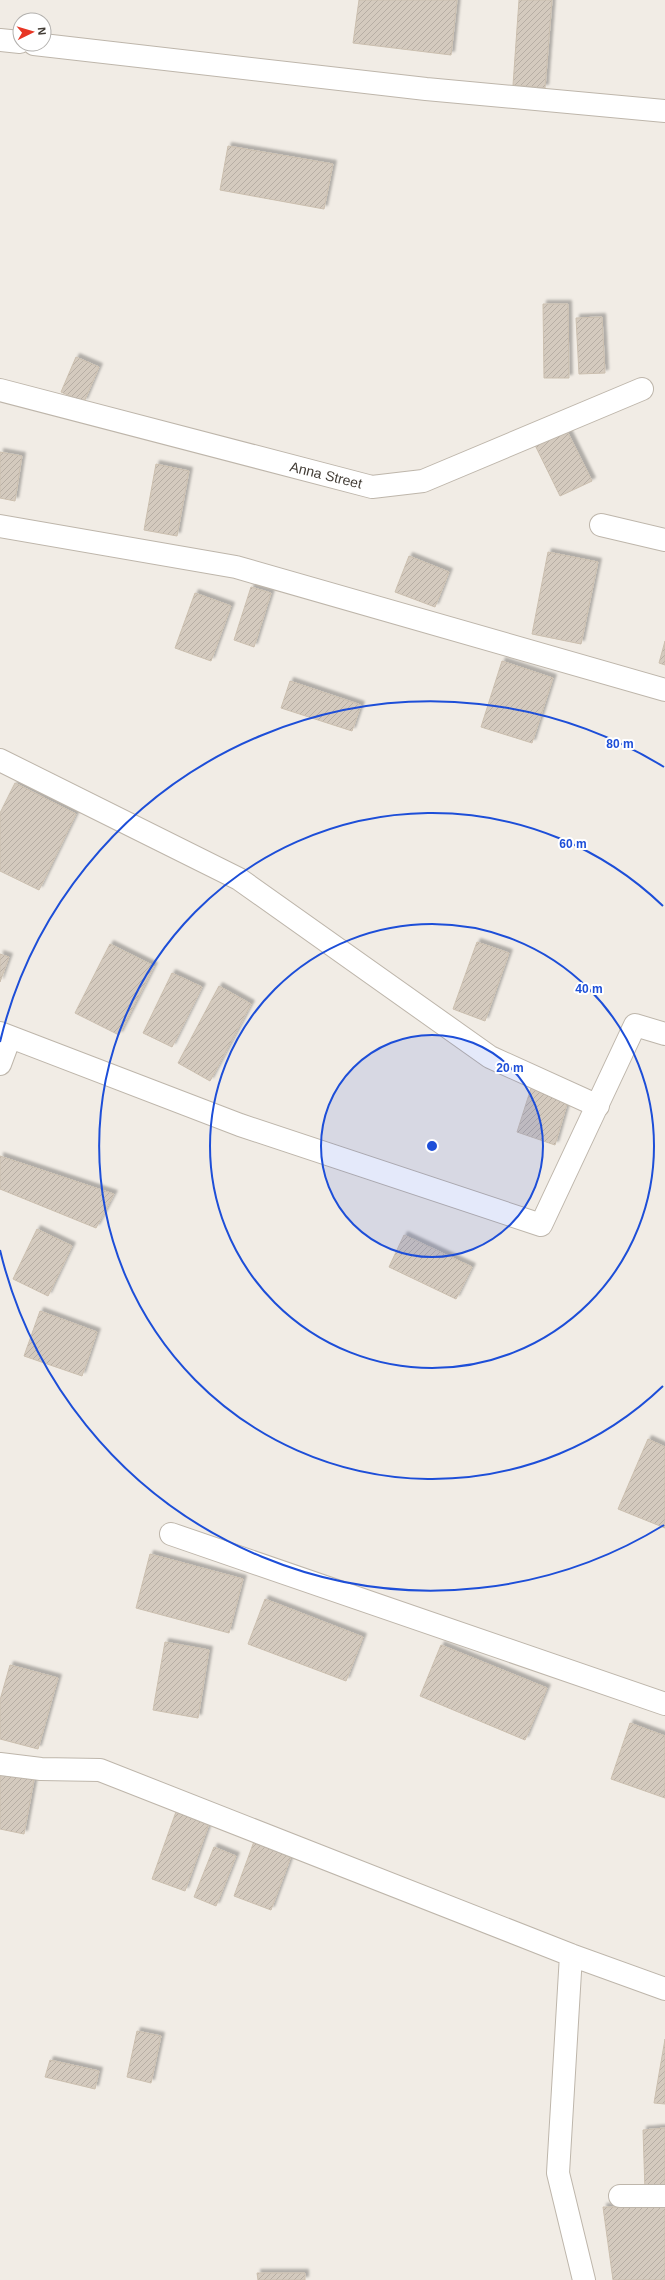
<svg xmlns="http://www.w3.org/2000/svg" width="665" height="2280" font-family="Arial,sans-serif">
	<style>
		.building { fill: url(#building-hatch); stroke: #cbbfaf; filter: url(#shadow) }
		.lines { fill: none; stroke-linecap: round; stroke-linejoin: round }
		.street-casing { stroke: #beb6ab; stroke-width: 24 }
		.street { stroke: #fff; stroke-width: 22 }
		.ring { fill: none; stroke: #1d4ed8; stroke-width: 2 }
		.labels { text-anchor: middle; stroke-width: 4; stroke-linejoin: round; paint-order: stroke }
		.street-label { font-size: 14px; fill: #423c35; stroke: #fff }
		.centre { fill: #1d4ed8; stroke: #fff; stroke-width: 2 }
		.ring-label { font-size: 12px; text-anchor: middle; font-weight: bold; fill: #1d4ed8; stroke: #fff; stroke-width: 4; stroke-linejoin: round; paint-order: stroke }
	</style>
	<defs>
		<pattern id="building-hatch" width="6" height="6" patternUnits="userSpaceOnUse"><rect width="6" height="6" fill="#d4cabe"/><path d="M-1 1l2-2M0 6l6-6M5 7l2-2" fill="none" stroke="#b7aea4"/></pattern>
		<filter id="shadow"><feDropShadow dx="3.5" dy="-3.5" stdDeviation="1" flood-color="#0004"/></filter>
	</defs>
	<rect width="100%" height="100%" fill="#f1ece5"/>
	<!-- building -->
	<path class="building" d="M 359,0 L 457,0 L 451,55 L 353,43 Z
		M 519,0 L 552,0 L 545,88 L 513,85 Z
		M 228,146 L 333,164 L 324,209 L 220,190 Z
		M 543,304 L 568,304 L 569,378 L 544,378 Z
		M 602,317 L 605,373 L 579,374 L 576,318 Z
		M 76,357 L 99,367 L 84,402 L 61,392 Z
		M 563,423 L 592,481 L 560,496 L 532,439 Z
		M 0,452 L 22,456 L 15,501 L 0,498 Z
		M 156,464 L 189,471 L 177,536 L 144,530 Z
		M 548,552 L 598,562 L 581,644 L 532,634 Z
		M 409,556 L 449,572 L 435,607 L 395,592 Z
		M 251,587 L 271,593 L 254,647 L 234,640 Z
		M 195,593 L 231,606 L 211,661 L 175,648 Z
		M 665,641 L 665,665 L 659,663 Z
		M 502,661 L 553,678 L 532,743 L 481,727 Z
		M 290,681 L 361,705 L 352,731 L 281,708 Z
		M 15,783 L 76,814 L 39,890 L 0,871 L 0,813 Z
		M 477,942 L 509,953 L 485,1021 L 453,1009 Z
		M 110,944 L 154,966 L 119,1035 L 75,1013 Z
		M 0,954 L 9,957 L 0,982 Z
		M 172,973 L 202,987 L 172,1047 L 143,1033 Z
		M 219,986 L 251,1004 L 210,1081 L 178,1063 Z
		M 532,1085 L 569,1097 L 555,1145 L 517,1132 Z
		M 0,1156 L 114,1194 L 96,1228 L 0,1189 Z
		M 37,1229 L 72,1246 L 48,1296 L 13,1279 Z
		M 404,1235 L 472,1267 L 456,1299 L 389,1267 Z
		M 40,1311 L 97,1332 L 82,1376 L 24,1356 Z
		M 648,1439 L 665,1447 L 665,1528 L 618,1509 Z
		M 150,1554 L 243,1579 L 229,1633 L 136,1608 Z
		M 265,1599 L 363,1637 L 346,1681 L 248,1644 Z
		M 165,1642 L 209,1650 L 198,1718 L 153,1710 Z
		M 441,1645 L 547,1688 L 525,1740 L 420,1696 Z
		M 10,1665 L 58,1678 L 38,1749 L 0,1739 L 0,1700 Z
		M 630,1723 L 665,1736 L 665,1798 L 611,1779 Z
		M 0,1773 L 34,1780 L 24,1834 L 0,1829 Z
		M 177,1809 L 210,1821 L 185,1891 L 152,1879 Z
		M 256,1836 L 293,1851 L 271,1910 L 234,1896 Z
		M 214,1847 L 236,1856 L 216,1906 L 194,1897 Z
		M 137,2031 L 161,2036 L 151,2083 L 127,2077 Z
		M 665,2039 L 665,2104 L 654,2103 Z
		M 50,2060 L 99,2071 L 95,2089 L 45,2077 Z
		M 665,2128 L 665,2190 L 645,2191 L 643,2130 Z
		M 603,2207 L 665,2207 L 665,2280 L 613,2280 Z
		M 257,2273 L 305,2273 L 305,2280 L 258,2280 Z"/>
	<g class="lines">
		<!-- street casing -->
		<g class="street-casing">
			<path id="street" d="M 0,40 L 20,42
				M 34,44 L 426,89 L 665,111
				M 0,390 L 372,487 L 423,481 L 642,389
				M 601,525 L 665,540
				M 0,526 L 236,567 L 665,690
				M 0,760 L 239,879 L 490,1057 L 598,1106
				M 0,1033 L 240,1125 L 541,1225 L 635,1025 L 665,1034
				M 0,1064 L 10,1037
				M 171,1534 L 665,1704
				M 0,1764 L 41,1769 L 100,1770 L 571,1955 L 665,1989
				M 571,1955 L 558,2173 L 584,2280
				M 620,2196 L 665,2196"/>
		</g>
		<!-- street -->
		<use href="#street" class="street"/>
	</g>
	<!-- distance rings -->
	<circle cx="432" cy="1146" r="111" fill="#1d4ed8" fill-opacity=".12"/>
	<g class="ring">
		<circle cx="432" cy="1146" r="111"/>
		<circle cx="432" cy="1146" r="222"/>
		<path d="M663 1386A333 333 0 1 1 663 906"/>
		<path d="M664 1525A444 444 0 0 1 0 1250M0 1042A444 444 0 0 1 664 767"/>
	</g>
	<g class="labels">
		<!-- street labels -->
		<g class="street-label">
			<text transform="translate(326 475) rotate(14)" y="5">Anna Street</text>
		</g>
	</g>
	<circle cx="432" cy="1146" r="6" class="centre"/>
	<g class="ring-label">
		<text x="620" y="748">80 m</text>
		<text x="573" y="848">60 m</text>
		<text x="589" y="993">40 m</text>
		<text x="510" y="1072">20 m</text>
	</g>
	<!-- north arrow -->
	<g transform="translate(32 32) rotate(85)"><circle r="19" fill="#ffffff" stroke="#b3b1ae"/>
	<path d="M0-3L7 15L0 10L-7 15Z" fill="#e73625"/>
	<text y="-6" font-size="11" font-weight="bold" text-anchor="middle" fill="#423c35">N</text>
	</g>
</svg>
